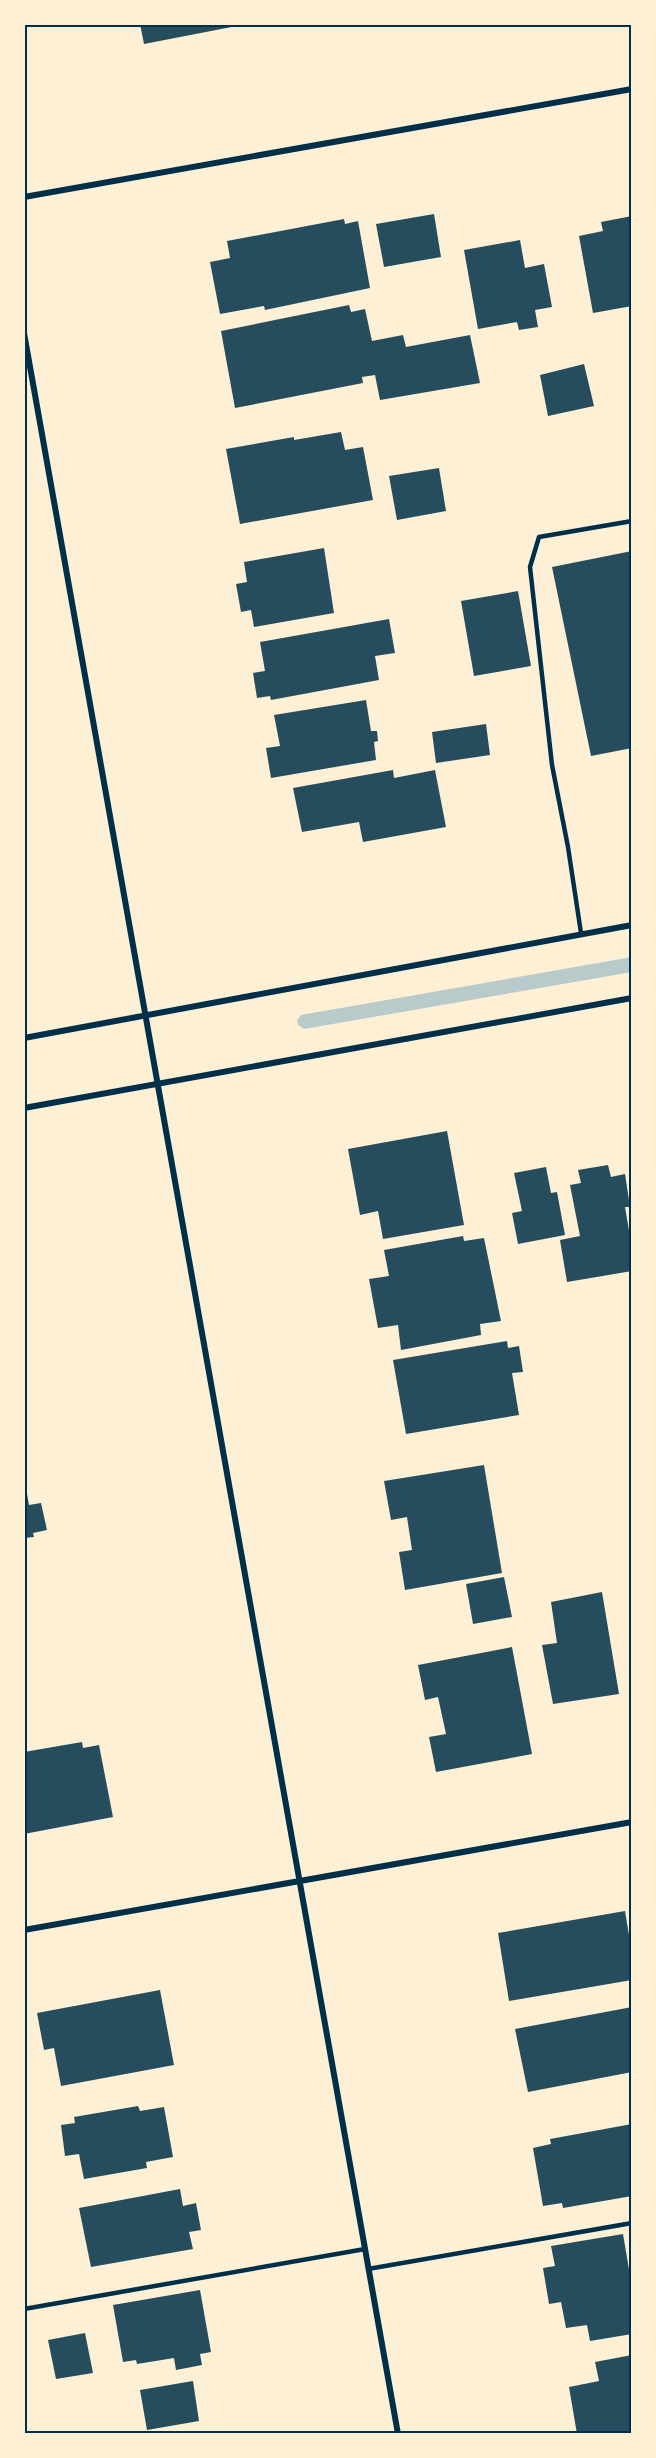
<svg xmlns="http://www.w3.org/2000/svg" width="656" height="2458" font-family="'Sofia Sans Condensed',sans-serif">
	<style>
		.green { fill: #b9caca }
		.building { fill: #264d5e }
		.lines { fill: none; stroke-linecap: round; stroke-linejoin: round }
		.service { stroke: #003049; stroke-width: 4.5 }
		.minor { stroke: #003049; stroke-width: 6 }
		.neatline { fill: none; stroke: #003049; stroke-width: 2 }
	</style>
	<rect width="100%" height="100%" fill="#fdf0d5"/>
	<!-- green -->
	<path class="green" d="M 632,957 L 632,972 L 304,1029 L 298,1025 L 297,1020 L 301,1015 Z"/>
	<!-- building -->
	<path class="building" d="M 140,24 L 242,24 L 242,25 L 144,44 Z
		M 434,214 L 441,257 L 384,267 L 376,224 Z
		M 632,216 L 632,306 L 593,313 L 579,236 L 603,231 L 601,222 Z
		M 344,219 L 345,224 L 358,221 L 370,288 L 265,310 L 264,306 L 220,314 L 210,262 L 230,258 L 227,241 Z
		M 520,240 L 525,268 L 544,264 L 552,307 L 535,310 L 538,327 L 519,330 L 517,322 L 478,329 L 464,250 Z
		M 349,305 L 351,312 L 365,309 L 372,341 L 403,335 L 406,347 L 470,335 L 480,383 L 380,400 L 375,375 L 362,377 L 363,383 L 235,408 L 221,331 Z
		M 584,364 L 594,406 L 548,416 L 540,375 Z
		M 341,432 L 345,450 L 363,447 L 373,500 L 240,524 L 226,449 L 294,437 L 294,440 Z
		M 439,468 L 446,511 L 397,520 L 389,476 Z
		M 324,548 L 334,613 L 254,627 L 251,610 L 241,612 L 236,584 L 247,582 L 244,562 Z
		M 632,551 L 632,748 L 591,756 L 552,567 Z
		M 518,591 L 531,666 L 474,676 L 461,601 Z
		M 389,619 L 395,653 L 375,656 L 379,680 L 271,700 L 270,696 L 257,698 L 253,673 L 265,671 L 260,642 Z
		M 366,700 L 371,731 L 377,731 L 378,741 L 374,742 L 376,760 L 271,778 L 266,748 L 280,746 L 274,715 Z
		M 486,724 L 490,755 L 436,763 L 432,732 Z
		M 393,770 L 394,778 L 435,770 L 446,827 L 363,842 L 359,822 L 302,832 L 293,788 Z
		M 447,1131 L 464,1225 L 383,1239 L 378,1211 L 360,1215 L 348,1149 Z
		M 608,1165 L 611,1177 L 625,1174 L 630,1207 L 625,1207 L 632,1248 L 632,1271 L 567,1282 L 560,1240 L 580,1236 L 570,1185 L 581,1183 L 578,1170 Z
		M 546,1167 L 551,1193 L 557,1192 L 565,1235 L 518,1244 L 512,1213 L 522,1211 L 514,1173 Z
		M 463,1236 L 464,1241 L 484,1238 L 501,1321 L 480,1324 L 481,1335 L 401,1350 L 398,1325 L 378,1328 L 369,1279 L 389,1276 L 384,1250 Z
		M 507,1341 L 508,1348 L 519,1346 L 523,1372 L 512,1373 L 519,1415 L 406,1434 L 393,1360 Z
		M 484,1465 L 502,1573 L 405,1590 L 399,1552 L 412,1550 L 407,1517 L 391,1520 L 384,1481 Z
		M 25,1482 L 29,1505 L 41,1503 L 47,1530 L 33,1533 L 34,1537 L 24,1538 Z
		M 504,1577 L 512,1617 L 473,1624 L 466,1584 Z
		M 602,1592 L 619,1694 L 553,1704 L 542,1645 L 557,1643 L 551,1602 Z
		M 512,1647 L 532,1754 L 436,1772 L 429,1737 L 446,1734 L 438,1697 L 425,1700 L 418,1665 Z
		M 82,1742 L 83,1748 L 99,1745 L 113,1817 L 24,1834 L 24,1752 Z
		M 625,1911 L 632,1953 L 632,1980 L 509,2001 L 498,1933 Z
		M 160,1990 L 174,2065 L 61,2086 L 54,2048 L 44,2050 L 37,2013 Z
		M 632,2007 L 632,2072 L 528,2092 L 515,2029 Z
		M 138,2106 L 140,2111 L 164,2107 L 173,2157 L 146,2162 L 147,2168 L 84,2179 L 79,2154 L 65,2156 L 61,2125 L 75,2123 L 74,2117 Z
		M 632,2124 L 632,2196 L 563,2208 L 562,2203 L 543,2206 L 533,2148 L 551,2144 L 550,2139 Z
		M 180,2189 L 183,2206 L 196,2203 L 201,2230 L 189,2232 L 193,2249 L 91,2267 L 79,2208 Z
		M 623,2234 L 632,2287 L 632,2313 L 630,2313 L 632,2334 L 590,2341 L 587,2325 L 566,2328 L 561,2302 L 549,2304 L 543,2268 L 555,2266 L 551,2246 Z
		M 200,2290 L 211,2352 L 200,2354 L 202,2365 L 176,2370 L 174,2358 L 137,2364 L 136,2360 L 123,2362 L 113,2305 Z
		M 85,2333 L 93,2373 L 56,2379 L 48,2340 Z
		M 632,2355 L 632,2434 L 577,2434 L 569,2387 L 599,2381 L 595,2362 Z
		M 193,2381 L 199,2421 L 147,2430 L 140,2390 Z"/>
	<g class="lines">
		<!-- service -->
		<path class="service" d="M 581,933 L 568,847 L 552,765 L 530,567 L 539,537 L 632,521
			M 368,2269 L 632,2223
			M 24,2309 L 365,2249"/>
		<!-- minor -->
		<path class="minor" d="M 24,197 L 632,89
			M 24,333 L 398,2434
			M 24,1038 L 632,925
			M 24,1108 L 632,998
			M 24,1930 L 632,1822"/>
	</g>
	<!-- border -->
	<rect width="656" height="2458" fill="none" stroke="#fdf0d5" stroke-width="51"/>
	<rect x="26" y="26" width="604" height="2406" class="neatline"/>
</svg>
